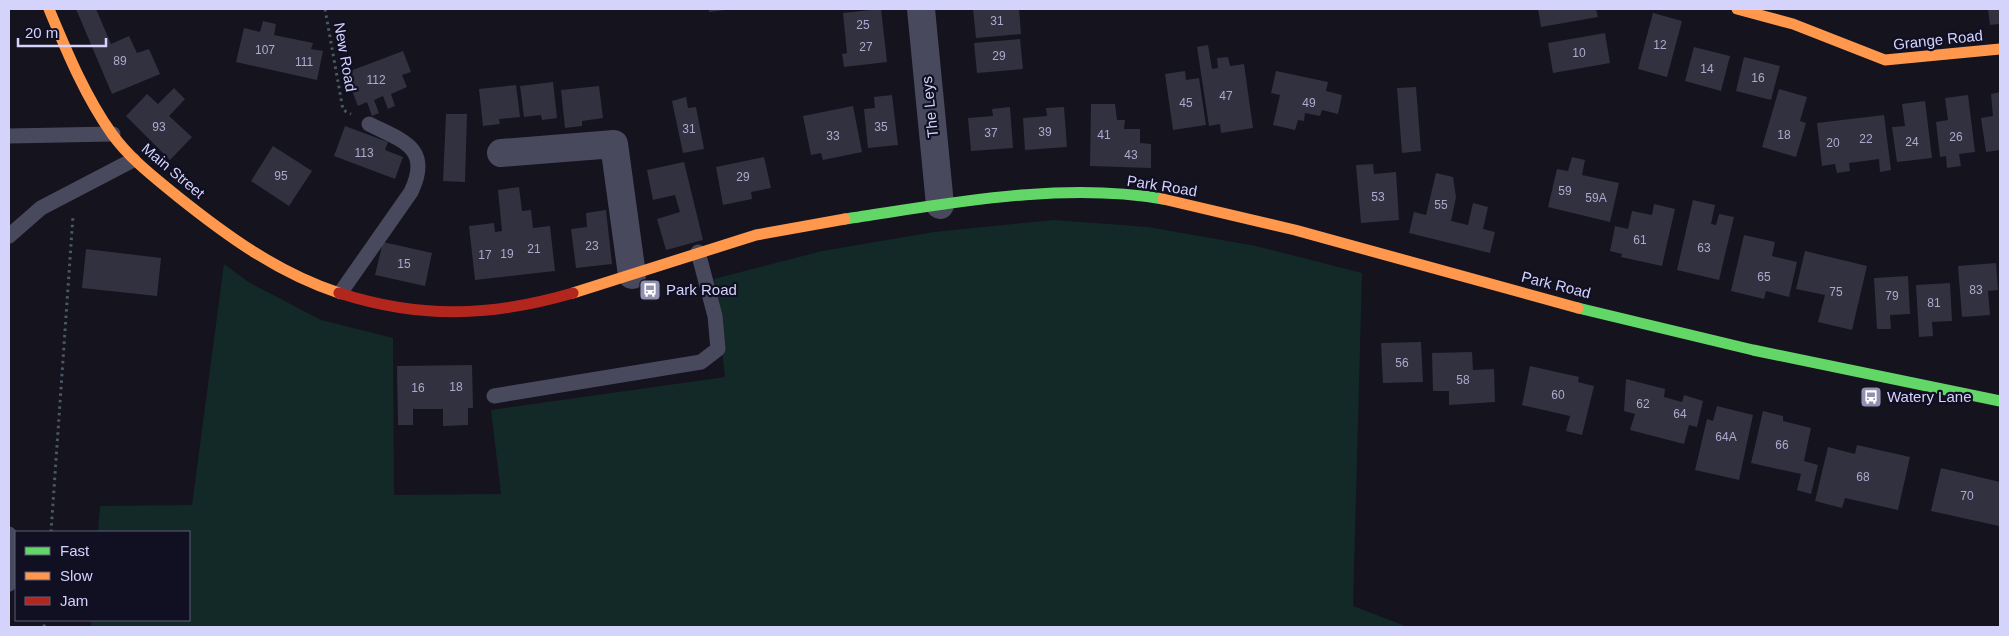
<svg xmlns="http://www.w3.org/2000/svg" width="2009" height="636" font-family="Arial,sans-serif">
	<style>
		.green { fill: #122928 }
		.building { fill: #323140 }
		.lines { fill: none; stroke-linecap: round; stroke-linejoin: round }
		.path { stroke: #4a5965; stroke-width: 3; stroke-dasharray: 2.5 4; stroke-linecap: butt }
		.lane { stroke: #49495e; stroke-width: 15 }
		.street { stroke: #49495e; stroke-width: 28 }
		.fast { stroke: #63d668; stroke-width: 11 }
		.slow { stroke: #ff974d; stroke-width: 11 }
		.jam { stroke: #b3261e; stroke-width: 11 }
		.labels { text-anchor: middle; stroke-width: 4.5; stroke-linejoin: round; paint-order: stroke }
		.number-label { font-size: 12px; fill: #acaacd }
		.street-label { font-size: 15px; fill: #d4d3fc; stroke: #110f22 }
		.poi-label { font-size: 15px; fill: #d4d3fc; stroke: #110f22; text-anchor: start }
	</style>
	<rect width="100%" height="100%" fill="#14131e"/>
	<!-- green -->
	<path class="green" d="M 1054,220 L 1148,227 L 1256,246 L 1362,273 L 1353,606 L 1408,627 L 91,627 L 91,620 L 189,620 L 189,532 L 98,532 L 100,506 L 192,505 L 224,264 L 250,283 L 321,320 L 393,338 L 394,495 L 501,494 L 491,410 L 725,377 L 714,279 L 822,251 L 934,232 Z"/>
	<!-- building -->
	<path class="building" d="M 76,9 L 96,9 L 111,44 L 129,36 L 137,53 L 149,49 L 160,74 L 112,94 Z
		M 709,9 L 726,9 L 726,10 L 709,12 Z
		M 881,9 L 887,62 L 844,67 L 842,54 L 847,53 L 843,13 Z
		M 973,9 L 1019,9 L 1021,34 L 976,38 Z
		M 1538,9 L 1596,9 L 1598,17 L 1541,27 Z
		M 1988,9 L 2000,9 L 2000,24 L 1990,25 Z
		M 1653,13 L 1682,21 L 1667,77 L 1638,69 Z
		M 263,21 L 276,24 L 274,35 L 313,43 L 311,49 L 323,51 L 317,80 L 236,62 L 244,28 L 260,32 Z
		M 1605,33 L 1610,63 L 1553,73 L 1548,43 Z
		M 1020,39 L 1023,69 L 977,73 L 974,43 Z
		M 1208,45 L 1212,69 L 1218,68 L 1217,58 L 1228,57 L 1230,66 L 1244,64 L 1253,128 L 1221,133 L 1220,124 L 1209,126 L 1197,47 Z
		M 1694,47 L 1730,56 L 1721,91 L 1685,81 Z
		M 403,51 L 411,72 L 402,75 L 407,87 L 391,94 L 395,106 L 388,109 L 383,96 L 374,100 L 379,113 L 372,116 L 367,102 L 358,106 L 345,73 Z
		M 1744,57 L 1780,66 L 1771,100 L 1736,91 Z
		M 1185,71 L 1186,80 L 1199,78 L 1206,125 L 1173,130 L 1165,74 Z
		M 1276,71 L 1328,82 L 1326,91 L 1342,95 L 1338,114 L 1322,110 L 1320,116 L 1305,113 L 1304,121 L 1298,120 L 1295,130 L 1273,125 L 1280,95 L 1271,93 Z
		M 553,82 L 557,118 L 542,120 L 541,115 L 524,117 L 520,86 Z
		M 516,85 L 520,117 L 499,119 L 500,124 L 483,126 L 479,89 Z
		M 599,86 L 603,118 L 582,121 L 582,126 L 565,128 L 561,90 Z
		M 1416,87 L 1421,151 L 1402,153 L 1397,88 Z
		M 174,88 L 185,99 L 169,116 L 192,137 L 170,160 L 126,116 L 147,94 L 158,104 Z
		M 1779,89 L 1807,97 L 1800,121 L 1806,123 L 1796,157 L 1762,147 Z
		M 2000,92 L 2000,150 L 1986,152 L 1981,118 L 1993,116 L 1991,94 Z
		M 892,95 L 898,145 L 868,148 L 864,109 L 875,108 L 874,97 Z
		M 1968,95 L 1975,152 L 1959,154 L 1961,166 L 1947,168 L 1946,156 L 1940,157 L 1936,122 L 1948,120 L 1945,98 Z
		M 686,97 L 688,108 L 696,107 L 704,149 L 683,153 L 672,101 Z
		M 1925,101 L 1932,158 L 1897,162 L 1892,127 L 1905,126 L 1902,104 Z
		M 1091,104 L 1115,104 L 1117,120 L 1125,120 L 1124,129 L 1140,129 L 1140,143 L 1151,144 L 1151,168 L 1090,166 Z
		M 853,106 L 862,152 L 823,160 L 821,153 L 811,155 L 803,116 Z
		M 1010,107 L 1013,148 L 971,151 L 968,118 L 993,116 L 992,109 Z
		M 1064,107 L 1067,147 L 1025,150 L 1023,118 L 1047,116 L 1046,108 Z
		M 446,114 L 467,114 L 465,182 L 443,181 Z
		M 1884,115 L 1891,170 L 1880,172 L 1879,159 L 1849,163 L 1850,171 L 1837,173 L 1835,164 L 1822,166 L 1817,123 Z
		M 345,126 L 388,142 L 385,150 L 403,157 L 395,179 L 334,156 Z
		M 273,146 L 312,171 L 289,206 L 251,181 Z
		M 764,157 L 771,188 L 751,192 L 752,199 L 723,205 L 716,167 Z
		M 1572,157 L 1585,160 L 1582,175 L 1619,183 L 1610,222 L 1548,207 L 1557,169 L 1568,171 Z
		M 684,162 L 703,240 L 666,250 L 657,219 L 680,212 L 675,195 L 653,200 L 647,170 Z
		M 1373,164 L 1374,174 L 1396,172 L 1399,220 L 1361,223 L 1356,165 Z
		M 1436,173 L 1453,177 L 1456,197 L 1451,221 L 1468,225 L 1473,203 L 1488,207 L 1483,229 L 1495,232 L 1490,253 L 1409,233 L 1414,212 L 1426,215 Z
		M 519,187 L 522,211 L 531,210 L 533,228 L 550,226 L 555,271 L 475,280 L 469,226 L 494,223 L 495,232 L 502,231 L 498,190 Z
		M 1693,200 L 1715,205 L 1711,224 L 1716,225 L 1719,214 L 1734,217 L 1719,280 L 1677,270 Z
		M 1654,204 L 1675,209 L 1662,266 L 1621,257 L 1622,254 L 1610,251 L 1615,226 L 1628,229 L 1632,211 L 1652,215 Z
		M 606,210 L 612,264 L 576,268 L 571,229 L 587,227 L 586,213 Z
		M 1744,235 L 1775,242 L 1772,256 L 1797,262 L 1789,297 L 1766,291 L 1764,299 L 1731,291 Z
		M 383,242 L 432,253 L 425,286 L 375,275 Z
		M 86,249 L 161,258 L 157,296 L 82,288 Z
		M 1805,251 L 1867,266 L 1852,330 L 1818,322 L 1825,295 L 1796,289 Z
		M 1996,263 L 1998,290 L 1988,291 L 1990,315 L 1962,317 L 1958,266 Z
		M 1908,276 L 1910,314 L 1890,315 L 1891,329 L 1877,329 L 1874,278 Z
		M 1950,283 L 1952,321 L 1932,322 L 1933,336 L 1919,337 L 1916,285 Z
		M 1421,342 L 1423,382 L 1383,383 L 1381,343 Z
		M 1472,352 L 1473,370 L 1494,369 L 1495,402 L 1449,405 L 1449,391 L 1433,391 L 1432,353 Z
		M 472,365 L 473,408 L 468,408 L 468,425 L 443,426 L 443,409 L 413,409 L 413,425 L 398,425 L 397,366 Z
		M 1530,366 L 1579,377 L 1578,382 L 1594,386 L 1582,435 L 1566,431 L 1570,416 L 1522,405 Z
		M 1626,379 L 1665,389 L 1664,397 L 1682,402 L 1684,395 L 1703,401 L 1697,427 L 1689,425 L 1684,444 L 1630,430 L 1635,414 L 1624,411 Z
		M 1717,406 L 1753,415 L 1739,480 L 1695,470 L 1707,419 L 1713,421 Z
		M 1763,411 L 1783,416 L 1783,421 L 1811,428 L 1804,461 L 1818,465 L 1811,494 L 1797,490 L 1801,474 L 1751,463 Z
		M 1857,445 L 1910,457 L 1898,510 L 1845,498 L 1842,508 L 1815,501 L 1828,447 L 1855,454 Z
		M 1941,468 L 2000,482 L 2000,529 L 1999,526 L 1931,511 Z"/>
	<g class="lines">
		<!-- path -->
		<path class="path" d="M 325,9 L 343,110 L 351,114
			M 51,532 L 73,216
			M 44,627 L 45,620"/>
		<!-- lane -->
		<path class="lane" d="M 9,136 L 113,134
			M 9,236 L 41,208 L 133,160
			M 341,292 L 411,192 C 432,148 403,141 369,124
			M 494,396 L 701,362 L 718,349 L 715,316 L 698,252
			M 9,534 L 11,556 L 9,584"/>
		<!-- street -->
		<path class="street" d="M 921,9 L 940,205
			M 501,153 L 614,144 L 632,275"/>
		<!-- fast -->
		<path class="fast" d="M 845,219 C 947,204 1060,181 1163,199
			M 1578,308 L 1753,350 L 2000,401"/>
		<!-- slow -->
		<path class="slow" d="M 49,9 C 67,52 85,96 112,134 C 130,159 154,177 177,196 C 227,236 278,273 339,293
			M 1737,9 L 1793,24 L 1885,60 L 2000,49
			M 1163,199 L 1295,230 L 1578,308
			M 573,293 L 756,235 L 845,219"/>
		<!-- jam -->
		<path class="jam" d="M 339,293 C 420,319 491,317 573,293"/>
	</g>
	<!-- icons -->
	<defs>
		<g id="bus-square" transform="scale(1.125)"><rect x="-9" y="-9" width="18" height="18" rx="4" fill="#9190ae" stroke="#110f22"/><path d="M-5-6H5V4H4V6H2V4H-2V6H-4V4H-5ZM-3.5-4V0h7V-4ZM-3.5 1.2v1.5H-2V1.2ZM2 1.2v1.5H3.5V1.2Z" fill="#fff"/></g>
	</defs>
	<g fill-rule="evenodd">
		<use href="#bus-square" x="650" y="290"/>
		<use href="#bus-square" x="1871" y="397"/>
	</g>
	<g class="labels">
		<!-- number labels -->
		<g class="number-label">
			<text x="997" y="25">31</text>
			<text x="863" y="29">25</text>
			<text x="1660" y="49">12</text>
			<text x="866" y="51">27</text>
			<text x="265" y="54">107</text>
			<text x="1579" y="57">10</text>
			<text x="999" y="60">29</text>
			<text x="120" y="65">89</text>
			<text x="304" y="66">111</text>
			<text x="1707" y="73">14</text>
			<text x="1758" y="82">16</text>
			<text x="376" y="84">112</text>
			<text x="1226" y="100">47</text>
			<text x="1186" y="107">45</text>
			<text x="1309" y="107">49</text>
			<text x="159" y="131">93</text>
			<text x="881" y="131">35</text>
			<text x="689" y="133">31</text>
			<text x="1045" y="136">39</text>
			<text x="991" y="137">37</text>
			<text x="1104" y="139">41</text>
			<text x="1784" y="139">18</text>
			<text x="833" y="140">33</text>
			<text x="1956" y="141">26</text>
			<text x="1866" y="143">22</text>
			<text x="1912" y="146">24</text>
			<text x="1833" y="147">20</text>
			<text x="364" y="157">113</text>
			<text x="1131" y="159">43</text>
			<text x="281" y="180">95</text>
			<text x="743" y="181">29</text>
			<text x="1565" y="195">59</text>
			<text x="1378" y="201">53</text>
			<text x="1596" y="202">59A</text>
			<text x="1441" y="209">55</text>
			<text x="1640" y="244">61</text>
			<text x="592" y="250">23</text>
			<text x="1704" y="252">63</text>
			<text x="534" y="253">21</text>
			<text x="507" y="258">19</text>
			<text x="485" y="259">17</text>
			<text x="404" y="268">15</text>
			<text x="1764" y="281">65</text>
			<text x="1976" y="294">83</text>
			<text x="1836" y="296">75</text>
			<text x="1892" y="300">79</text>
			<text x="1934" y="307">81</text>
			<text x="1402" y="367">56</text>
			<text x="1463" y="384">58</text>
			<text x="456" y="391">18</text>
			<text x="418" y="392">16</text>
			<text x="1558" y="399">60</text>
			<text x="1643" y="408">62</text>
			<text x="1680" y="418">64</text>
			<text x="1726" y="441">64A</text>
			<text x="1782" y="449">66</text>
			<text x="1863" y="481">68</text>
			<text x="1967" y="500">70</text>
		</g>
		<!-- street labels -->
		<g class="street-label">
			<text transform="translate(1938 40) rotate(-6)" y="5">Grange Road</text>
			<text transform="translate(345 57) rotate(80)" y="5">New Road</text>
			<text transform="translate(930 107) rotate(-96)" y="5">The Leys</text>
			<text transform="translate(173 171) rotate(40)" y="5">Main Street</text>
			<text transform="translate(1162 186) rotate(9)" y="5">Park Road</text>
			<text transform="translate(1556 285) rotate(14)" y="5">Park Road</text>
		</g>
		<!-- poi labels -->
		<g class="poi-label">
			<text x="666" y="295">Park Road</text>
			<text x="1887" y="402">Watery Lane</text>
		</g>
	</g>
	<!-- border -->
	<rect width="2009" height="636" fill="none" stroke="#d4d3fc" stroke-width="20"/>
	<!-- legend -->
	<rect x="15" y="531" width="175" height="90" fill="#110f22" stroke="#5f5d79"/>
	<rect x="25" y="547" width="25" height="8" fill="#63d668" stroke="#5f5d79"/>
	<text x="60" y="556" font-size="15" fill="#d4d3fc">Fast</text>
	<rect x="25" y="572" width="25" height="8" fill="#ff974d" stroke="#5f5d79"/>
	<text x="60" y="581" font-size="15" fill="#d4d3fc">Slow</text>
	<rect x="25" y="597" width="25" height="8" fill="#b3261e" stroke="#5f5d79"/>
	<text x="60" y="606" font-size="15" fill="#d4d3fc">Jam</text>
	<!-- scale -->
	<path d="M18 38v8h88v-8" fill="none" stroke="#d4d3fc" stroke-width="2.5"/>
	<text x="25" y="38" font-size="15" fill="#d4d3fc" stroke="#110f22" stroke-width="4" paint-order="stroke">20 m</text>
</svg>
